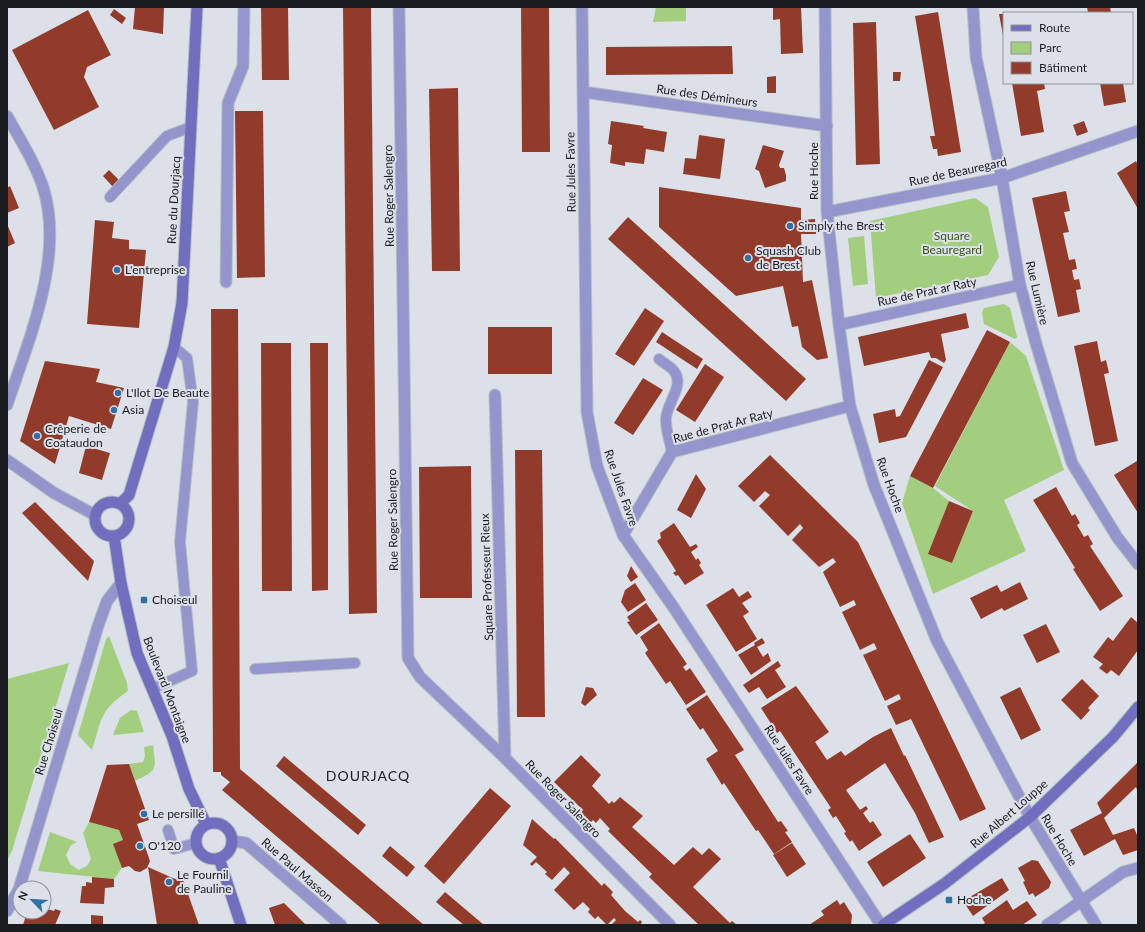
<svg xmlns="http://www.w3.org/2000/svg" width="1145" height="932" font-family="Lato,sans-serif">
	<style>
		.green { fill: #a2ce7e }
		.building { fill: #923b2a }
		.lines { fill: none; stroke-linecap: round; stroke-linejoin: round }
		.service-casing { stroke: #b9bdc4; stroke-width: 12 }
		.minor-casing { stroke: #b9bdc4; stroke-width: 13 }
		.tertiary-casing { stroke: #b9bdc4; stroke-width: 13 }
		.secondary-casing { stroke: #b9bdc4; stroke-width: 13 }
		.service { stroke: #9495cc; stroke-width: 10 }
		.minor { stroke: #9495cc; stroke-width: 11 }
		.tertiary { stroke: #9495cc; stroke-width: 11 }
		.secondary { stroke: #716ec0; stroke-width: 11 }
		.poi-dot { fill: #3170a7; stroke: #dce0e8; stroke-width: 1.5 }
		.labels { text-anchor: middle; stroke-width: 4; stroke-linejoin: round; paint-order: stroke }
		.street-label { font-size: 12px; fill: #1b1c1f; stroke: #dce0e8 }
		.poi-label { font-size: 12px; fill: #1b1c1f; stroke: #dce0e8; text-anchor: start }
		.park-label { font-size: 12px; fill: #37541b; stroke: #dce0e8 }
		.quarter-label { font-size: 14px; letter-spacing: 1px; fill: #1b1c1f; stroke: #dce0e8 }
	</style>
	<rect width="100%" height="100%" fill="#dce0e8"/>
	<!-- green -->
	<path class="green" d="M 656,7 L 686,7 L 686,21 L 653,22 Z
		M 975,198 L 988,207 L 999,257 L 988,275 L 876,298 L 870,221 Z
		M 864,236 L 868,284 L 853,286 L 848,238 Z
		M 1004,304 L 1010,308 L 1017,337 L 1015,339 L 984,324 L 982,312 L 984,308 Z
		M 1010,342 L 1026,356 L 1064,470 L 1004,500 L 1026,551 L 933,594 L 902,503 L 910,476 L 933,488 L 949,501 L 929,553 L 952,563 L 973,511 L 935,486 Z
		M 109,636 L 127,683 L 128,691 C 99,711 102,719 92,750 L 78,735 L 106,639 Z
		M 69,663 L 12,851 L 7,860 L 7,679 Z
		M 131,710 L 137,711 L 144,732 L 113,735 L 120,718 Z
		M 153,745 C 156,770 158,770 135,781 L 129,764 L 143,762 L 145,756 L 144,747 Z
		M 89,822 L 119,830 L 123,840 L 114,844 L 122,868 L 114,879 L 38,871 L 50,832 L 77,842 L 71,845 L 66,855 L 70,864 L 79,870 L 87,866 L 91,859 L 83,833 Z"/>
	<!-- building -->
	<path class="building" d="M 135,7 L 164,7 L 163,34 L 133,29 Z
		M 261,7 L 288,7 L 289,80 L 262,80 Z
		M 343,7 L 371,7 L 377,613 L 349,614 Z
		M 521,7 L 549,7 L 550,152 L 522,152 Z
		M 773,7 L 801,7 L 803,53 L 781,54 L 780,19 L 773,20 Z
		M 1087,7 L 1110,7 L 1111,13 L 1088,13 Z
		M 114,9 L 126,18 L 122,24 L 110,15 Z
		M 88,10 L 111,55 L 87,67 L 84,77 L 99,107 L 54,130 L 12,50 Z
		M 938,12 L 961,152 L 938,156 L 937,149 L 933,149 L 930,136 L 935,136 L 915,16 Z
		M 999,14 L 1004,14 L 1004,35 L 1003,35 Z
		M 876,22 L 880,164 L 856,165 L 853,23 Z
		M 732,46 L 733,74 L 606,75 L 606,47 Z
		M 893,72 L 901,72 L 900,81 L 893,81 Z
		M 776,76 L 776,93 L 767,93 L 767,77 Z
		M 1012,83 L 1044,83 L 1045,89 L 1037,91 L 1044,132 L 1021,136 Z
		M 1100,83 L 1123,83 L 1126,102 L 1104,106 Z
		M 458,88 L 460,271 L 432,271 L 429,89 Z
		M 235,111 L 263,111 L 265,277 L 237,278 Z
		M 611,121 L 644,126 L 643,128 L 667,132 L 664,152 L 646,149 L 644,164 L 625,162 L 625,166 L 610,163 L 612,145 L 608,144 Z
		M 1084,121 L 1088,132 L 1077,136 L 1073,125 Z
		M 699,135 L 725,139 L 720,179 L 683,174 L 685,158 L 696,159 Z
		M 763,145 L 784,151 L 779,165 L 780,168 L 784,168 L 786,175 L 786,181 L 765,188 L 759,171 L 755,169 Z
		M 1136,161 L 1138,165 L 1138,209 L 1117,173 Z
		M 109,170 L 119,180 L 113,187 L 103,176 Z
		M 10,186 L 19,208 L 7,213 L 7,188 Z
		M 659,187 L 801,208 L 801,220 L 815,219 L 816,234 L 801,234 L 803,282 L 812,280 L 828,358 L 817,360 L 802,347 L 798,326 L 792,327 L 783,286 L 736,296 L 659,227 Z
		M 1066,191 L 1070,211 L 1064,212 L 1069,232 L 1063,233 L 1069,260 L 1075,259 L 1077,269 L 1072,270 L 1074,280 L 1079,279 L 1081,289 L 1076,290 L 1080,312 L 1058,317 L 1032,198 Z
		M 628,217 L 806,379 L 786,401 L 608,239 Z
		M 95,220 L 114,222 L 112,238 L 129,240 L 129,249 L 146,250 L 139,328 L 87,324 Z
		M 7,224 L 15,243 L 7,247 Z
		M 645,308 L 664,321 L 634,366 L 615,354 Z
		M 211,309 L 238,309 L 240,769 L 424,925 L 381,925 L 222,790 L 230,782 L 221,775 L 221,772 L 213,772 Z
		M 966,313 L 969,328 L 941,334 L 946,360 L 944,363 L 936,358 L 931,358 L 929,352 L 864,366 L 858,337 Z
		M 488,327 L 552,327 L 552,374 L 488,374 Z
		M 987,330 L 1010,342 L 933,488 L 910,476 Z
		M 662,332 L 703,359 L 697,369 L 656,342 Z
		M 1097,341 L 1101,362 L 1106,360 L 1109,373 L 1104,374 L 1118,441 L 1095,446 L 1074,346 Z
		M 261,343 L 291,343 L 292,591 L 262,591 Z
		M 310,343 L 328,343 L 328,590 L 312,591 Z
		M 929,360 L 943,367 L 906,437 L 879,443 L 873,414 L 895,409 L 896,417 L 900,416 Z
		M 45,361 L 100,369 L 96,382 L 124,388 L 111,429 L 69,416 L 55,464 L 20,441 Z
		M 705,364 L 724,377 L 695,422 L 676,410 Z
		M 643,378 L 663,390 L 633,435 L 614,423 Z
		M 86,446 L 110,453 L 102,480 L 79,473 Z
		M 515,450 L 542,450 L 545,717 L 517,717 Z
		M 770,455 L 858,542 L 986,809 L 960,821 L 911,719 L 896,725 L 887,706 L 901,699 L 899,694 L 885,701 L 863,655 L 877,649 L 874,643 L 860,650 L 842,612 L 856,605 L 854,600 L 840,607 L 823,572 L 836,562 L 833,558 L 819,567 L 792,540 L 803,528 L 800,524 L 788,536 L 759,506 L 770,495 L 765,491 L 754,502 L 738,486 Z
		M 1137,461 L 1138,463 L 1138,513 L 1114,475 Z
		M 471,466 L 472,598 L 420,598 L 419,467 Z
		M 696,474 L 706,489 L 691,518 L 677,510 Z
		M 1056,487 L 1072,516 L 1075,514 L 1080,523 L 1077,525 L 1084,537 L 1088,535 L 1093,544 L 1090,546 L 1123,596 L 1100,611 L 1073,569 L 1075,568 L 1033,500 Z
		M 949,501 L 973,511 L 952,563 L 928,554 Z
		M 35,502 L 94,561 L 88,581 L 22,513 Z
		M 674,523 L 690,547 L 696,544 L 698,547 L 691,552 L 696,560 L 698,558 L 701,563 L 699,565 L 704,573 L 685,585 L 678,575 L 676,576 L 673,573 L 676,571 L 657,541 L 661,538 L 660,533 Z
		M 631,566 L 638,577 L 631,582 L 627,576 Z
		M 1020,582 L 1028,599 L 1004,611 L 1002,608 L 981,619 L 970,598 L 997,585 L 1001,592 Z
		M 635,583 L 646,600 L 628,612 L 621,602 L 625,590 Z
		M 733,588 L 739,597 L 748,591 L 752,597 L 742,603 L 749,612 L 743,616 L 757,639 L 736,652 L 706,605 Z
		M 646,603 L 658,620 L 636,635 L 627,622 L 630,621 L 627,617 Z
		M 1131,617 L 1138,623 L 1138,650 L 1119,676 L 1111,670 L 1107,674 L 1099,668 L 1103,664 L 1093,657 L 1108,637 L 1113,641 Z
		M 659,623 L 687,664 L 683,667 L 686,671 L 690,668 L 706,692 L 686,705 L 670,681 L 666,684 L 645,653 L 648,650 L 640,637 Z
		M 1046,624 L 1060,652 L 1037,663 L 1023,635 Z
		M 762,638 L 765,643 L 757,647 L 763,657 L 768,653 L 771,661 L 751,675 L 738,655 L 755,645 L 754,643 Z
		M 778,661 L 781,666 L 775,670 L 786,687 L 767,699 L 759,687 L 749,693 L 743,685 Z
		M 1082,679 L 1099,696 L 1088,708 L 1090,710 L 1081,720 L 1061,700 Z
		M 796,686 L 829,732 L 815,742 L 827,760 L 841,751 L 845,756 L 873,737 L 891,728 L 904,756 L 905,755 L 944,837 L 929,843 L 915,813 L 885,763 L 846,790 L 860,810 L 866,806 L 868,809 L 863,813 L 870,823 L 873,821 L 882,835 L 859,851 L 852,840 L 850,842 L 844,833 L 846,832 L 836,816 L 833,818 L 828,810 L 831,808 L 780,731 L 777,733 L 761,708 Z
		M 586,687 L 593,688 L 597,695 L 585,706 L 581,703 Z
		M 1020,687 L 1041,730 L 1021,740 L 1000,697 Z
		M 707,695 L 744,750 L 735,755 L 778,822 L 781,821 L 788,831 L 785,832 L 792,842 L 774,854 L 758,830 L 756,831 L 724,783 L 722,785 L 706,759 L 718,751 L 703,728 L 700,730 L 686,709 Z
		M 581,755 L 601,775 L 592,786 L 609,804 L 612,801 L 614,803 L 620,797 L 643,816 L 632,827 L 674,865 L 693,847 L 702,855 L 709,848 L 721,859 L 693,887 L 730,923 L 732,921 L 737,925 L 699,925 L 649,877 L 652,874 L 608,831 L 610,829 L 600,818 L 596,823 L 593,820 L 591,822 L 581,813 L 583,810 L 554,782 Z
		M 284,756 L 366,825 L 358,835 L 276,766 Z
		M 1138,762 L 1138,792 L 1136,787 L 1104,818 L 1113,835 L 1134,828 L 1137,835 L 1138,834 L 1138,850 L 1123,855 L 1115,839 L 1084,856 L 1070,830 L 1102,813 L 1097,803 Z
		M 129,764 L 149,820 L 137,824 L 150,861 L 147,868 L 140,872 L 135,871 L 129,866 L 122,868 L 113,844 L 123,840 L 119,830 L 89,822 L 107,765 Z
		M 490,788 L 511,806 L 444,884 L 424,866 Z
		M 532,819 L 554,839 L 555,838 L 600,884 L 602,886 L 604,883 L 613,892 L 611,895 L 625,911 L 638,922 L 640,920 L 642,922 L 640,925 L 611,925 L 616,920 L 614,918 L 607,925 L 598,916 L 595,919 L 588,912 L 590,909 L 583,902 L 574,910 L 554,890 L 570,873 L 564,867 L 552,880 L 545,874 L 547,872 L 536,862 L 532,866 L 530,864 L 537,857 L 523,845 Z
		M 910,834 L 926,858 L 883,887 L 867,862 Z
		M 792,843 L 806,864 L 787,877 L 773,855 Z
		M 390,846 L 415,867 L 407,877 L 382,856 Z
		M 1032,860 L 1038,861 L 1051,882 L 1049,888 L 1035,897 L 1033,893 L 1029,895 L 1023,882 L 1025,881 L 1018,868 Z
		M 148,867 L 175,879 L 182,877 L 199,925 L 157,925 Z
		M 92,877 L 114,879 L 114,887 L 105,888 L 104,904 L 80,903 L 82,886 L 86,886 L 86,882 L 92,883 Z
		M 1002,878 L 1009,890 L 973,916 L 963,901 Z
		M 445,892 L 484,925 L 464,925 L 436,902 Z
		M 837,900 L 840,905 L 844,902 L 852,915 L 851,925 L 809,925 L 824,915 L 821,911 Z
		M 1007,900 L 1013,910 L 1027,901 L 1037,915 L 1022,925 L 982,925 L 985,923 L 982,918 Z
		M 284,903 L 306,925 L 275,925 L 269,908 Z
		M 44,908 L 54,911 L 55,909 L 61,911 L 55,925 L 23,925 L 27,912 L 44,912 Z
		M 91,915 L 103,916 L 103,925 L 91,925 Z"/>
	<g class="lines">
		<!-- service casing -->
		<g class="service-casing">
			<path id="service" d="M 110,197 L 167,136 L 191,127
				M 659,359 C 663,363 670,366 674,371 C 685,385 667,403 666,418 C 665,428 670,441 672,452
				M 255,669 L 355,663
				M 152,689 L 192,671 L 180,542 L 193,402 L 187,358 L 174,347
				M 168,830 L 174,849 L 196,843"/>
		</g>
		<!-- minor casing -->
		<g class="minor-casing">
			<path id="minor" d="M 399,7 L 408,658 L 420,677 L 505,758 L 670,925
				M 582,7 L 587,412 L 597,466 L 623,535 L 674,608 L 881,925
				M 825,7 L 827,212 L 839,325 L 850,406 L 874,485 L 937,641 L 1030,817
				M 973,7 L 976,57 L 1002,178 L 1020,285 L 1037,347 L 1072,463 L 1117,537 L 1138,564
				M 583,92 L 827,126
				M 7,116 C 20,139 34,161 43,187 C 65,256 29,339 7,405
				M 827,212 L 1002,178 L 1138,131
				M 226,282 L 228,103 L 243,66 L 244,7
				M 839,325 L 1020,285
				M 495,395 L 505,758
				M 623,535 L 672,452 L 850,406
				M 7,911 L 19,889 L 98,626 L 107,601 L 121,583
				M 1047,925 L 1123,872 L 1138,868"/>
		</g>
		<!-- tertiary casing -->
		<g class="tertiary-casing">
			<path id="tertiary" d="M 7,460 L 54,493 L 95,515
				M 1030,817 L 1096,925
				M 232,841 L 246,843 L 341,925"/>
		</g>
		<!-- secondary casing -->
		<g class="secondary-casing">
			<path id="secondary" d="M95 519a17 17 0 1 1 34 0a17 17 0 1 1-34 0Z
				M 120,504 L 129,495 L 174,347 L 182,303 L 197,7
				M 114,536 L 121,583 L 137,653 L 172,736 L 189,789 L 206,824
				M196 841a18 18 0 1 1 36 0a18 18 0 1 1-36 0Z
				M 219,858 L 241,925
				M 883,925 L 944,884 L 1030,817 L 1113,737 L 1138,707"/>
		</g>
		<!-- service -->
		<use href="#service" class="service"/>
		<!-- minor -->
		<use href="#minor" class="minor"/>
		<!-- tertiary -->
		<use href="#tertiary" class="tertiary"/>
		<!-- secondary -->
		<use href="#secondary" class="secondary"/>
	</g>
	<!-- markers -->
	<g class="poi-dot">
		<circle cx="790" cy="226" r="4"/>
		<circle cx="748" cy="258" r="4"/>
		<circle cx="117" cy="270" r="4"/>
		<circle cx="118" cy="393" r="4"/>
		<circle cx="114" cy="410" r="4"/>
		<circle cx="37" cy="436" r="4"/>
		<rect x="140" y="596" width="8" height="8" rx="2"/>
		<circle cx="144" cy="814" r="4"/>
		<circle cx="140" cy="846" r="4"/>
		<circle cx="169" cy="882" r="4"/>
		<rect x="945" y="896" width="8" height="8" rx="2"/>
	</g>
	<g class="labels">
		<!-- street labels -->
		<g class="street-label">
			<text transform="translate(707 96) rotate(8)" y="4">Rue des Démineurs</text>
			<text transform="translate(814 171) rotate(-90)" y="4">Rue Hoche</text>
			<text transform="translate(571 172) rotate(-91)" y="4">Rue Jules Favre</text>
			<text transform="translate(958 172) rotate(-12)" y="4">Rue de Beauregard</text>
			<text transform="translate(389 196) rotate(-91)" y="4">Rue Roger Salengro</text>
			<text transform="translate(174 200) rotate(-87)" y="4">Rue du Dourjacq</text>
			<text transform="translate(927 292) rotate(-12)" y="4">Rue de Prat ar Raty</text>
			<text transform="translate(1037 293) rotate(77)" y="4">Rue Lumière</text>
			<text transform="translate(723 426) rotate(-15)" y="4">Rue de Prat Ar Raty</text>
			<text transform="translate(890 485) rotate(70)" y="4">Rue Hoche</text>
			<text transform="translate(621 488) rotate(71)" y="4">Rue Jules Favre</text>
			<text transform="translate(393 520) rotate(-91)" y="4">Rue Roger Salengro</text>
			<text transform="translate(487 577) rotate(-92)" y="4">Square Professeur Rieux</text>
			<text transform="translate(167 690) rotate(69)" y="4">Boulevard Montaigne</text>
			<text transform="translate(49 742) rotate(-73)" y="4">Rue Choiseul</text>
			<text transform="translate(789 760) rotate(57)" y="4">Rue Jules Favre</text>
			<text transform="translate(563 799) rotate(46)" y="4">Rue Roger Salengro</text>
			<text transform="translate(1009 814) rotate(-41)" y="4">Rue Albert Louppe</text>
			<text transform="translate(1059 840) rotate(59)" y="4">Rue Hoche</text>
			<text transform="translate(297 870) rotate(41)" y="4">Rue Paul Masson</text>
		</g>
		<!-- poi labels -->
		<g class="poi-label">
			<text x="798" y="230">Simply the Brest</text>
			<text x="756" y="255">Squash Club<tspan x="756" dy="14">de Brest</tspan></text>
			<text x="125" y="274">L'entreprise</text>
			<text x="126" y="397">L'Ilot De Beaute</text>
			<text x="122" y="414">Asia</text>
			<text x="45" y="433">Crêperie de<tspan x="45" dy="14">Coataudon</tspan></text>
			<text x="152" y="604">Choiseul</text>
			<text x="152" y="818">Le persillé</text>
			<text x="148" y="850">O'120</text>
			<text x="177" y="879">Le Fournil<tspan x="177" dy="14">de Pauline</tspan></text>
			<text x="957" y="904">Hoche</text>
		</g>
		<!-- park labels -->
		<g class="park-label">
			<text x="952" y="240">Square<tspan x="952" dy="14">Beauregard</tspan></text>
		</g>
		<!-- quarter labels -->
		<g class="quarter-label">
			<text x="368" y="781">DOURJACQ</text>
		</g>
	</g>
	<!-- border -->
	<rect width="1145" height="932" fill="none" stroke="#1b1c1f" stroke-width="16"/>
	<!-- legend -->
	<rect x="1003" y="12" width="130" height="72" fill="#dce0e8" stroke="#8f9298"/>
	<rect x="1011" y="25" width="20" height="6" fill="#716ec0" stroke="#8f9298"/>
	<text x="1039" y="32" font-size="12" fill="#1b1c1f">Route</text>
	<rect x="1011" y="42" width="20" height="12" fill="#a2ce7e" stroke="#8f9298"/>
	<text x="1039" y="52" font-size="12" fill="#1b1c1f">Parc</text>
	<rect x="1011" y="62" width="20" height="12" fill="#923b2a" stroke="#8f9298"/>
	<text x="1039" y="72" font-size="12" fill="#1b1c1f">Bâtiment</text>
	<!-- north arrow -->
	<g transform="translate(32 900) rotate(295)"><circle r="19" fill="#dce0e8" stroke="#8f9298"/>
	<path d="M0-3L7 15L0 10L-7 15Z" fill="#3170a7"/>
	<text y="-6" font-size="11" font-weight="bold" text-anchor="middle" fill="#1b1c1f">N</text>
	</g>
</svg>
